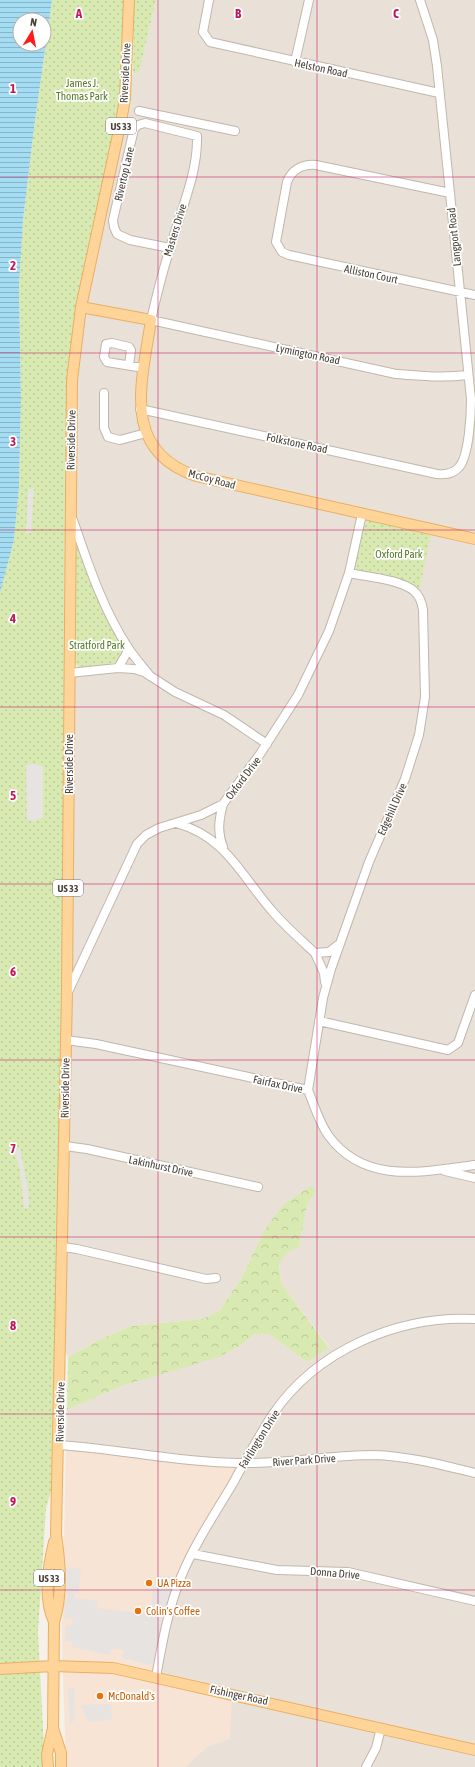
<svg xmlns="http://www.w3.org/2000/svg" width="475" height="1767" font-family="'Asap Condensed',sans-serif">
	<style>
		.residential { fill: #e9e1d7 }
		.commercial { fill: #f7e4d4 }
		.forest { fill: url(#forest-crowns) }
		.park { fill: url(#park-dots) }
		.parking { fill: #e6e3e1 }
		.water { fill: url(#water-rules); fill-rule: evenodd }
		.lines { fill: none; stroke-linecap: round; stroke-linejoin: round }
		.minor-casing { stroke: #c1b6ab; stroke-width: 10 }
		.major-casing { stroke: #e8af64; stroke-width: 12 }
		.minor { stroke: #fff; stroke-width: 8 }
		.major { stroke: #ffd498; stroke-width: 10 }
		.grid { fill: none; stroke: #c2185b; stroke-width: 1; stroke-opacity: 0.55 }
		.food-dot { fill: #e8710a; stroke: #fff; stroke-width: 1.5 }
		.labels { text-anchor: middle; stroke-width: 3.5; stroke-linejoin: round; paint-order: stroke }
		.shield { fill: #fff; stroke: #807973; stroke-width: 1 }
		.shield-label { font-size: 10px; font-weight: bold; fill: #494037 }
		.street-label { font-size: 11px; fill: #494037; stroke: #fff }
		.park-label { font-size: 11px; fill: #537d27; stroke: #fff }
		.food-label { font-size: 11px; fill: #c56008; stroke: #fff; text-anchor: start }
		.grid-label { font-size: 13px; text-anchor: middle; font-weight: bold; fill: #c2185b; stroke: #fff; stroke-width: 3.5; stroke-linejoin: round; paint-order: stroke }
	</style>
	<defs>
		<pattern id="forest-crowns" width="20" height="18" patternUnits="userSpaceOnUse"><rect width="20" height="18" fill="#d8eab1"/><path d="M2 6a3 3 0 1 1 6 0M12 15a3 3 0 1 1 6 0" fill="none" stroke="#bbca99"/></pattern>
		<pattern id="park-dots" width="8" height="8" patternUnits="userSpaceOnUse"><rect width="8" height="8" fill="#d8eab1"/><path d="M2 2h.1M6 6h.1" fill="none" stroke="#bbca99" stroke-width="1.8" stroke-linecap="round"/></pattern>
		<pattern id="water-rules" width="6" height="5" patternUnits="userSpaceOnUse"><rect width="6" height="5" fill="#a4ddf3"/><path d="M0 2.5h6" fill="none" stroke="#88b5c6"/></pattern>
	</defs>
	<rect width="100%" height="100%" fill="#f5f0e9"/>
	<!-- residential -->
	<path class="residential" d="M 156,0 L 475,0 L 475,1767 L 185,1767 L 207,1747 L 230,1738 L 156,1677 L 66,1445 L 67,1410 L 121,1386 L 241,1345 L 255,1334 L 269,1334 L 307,1362 L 329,1347 L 281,1283 L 279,1263 L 288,1252 L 299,1246 L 307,1205 L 316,1190 L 264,1231 L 241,1279 L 219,1311 L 202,1319 L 131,1326 L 101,1339 L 68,1357 L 61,1343 L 69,673 L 80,669 L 75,546 L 72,380 L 125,94 L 133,73 L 139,73 Z"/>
	<!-- commercial -->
	<path class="commercial" d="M 66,1445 L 244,1463 L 183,1572 L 156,1677 L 232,1694 L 230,1738 L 207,1747 L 185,1767 L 66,1767 L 62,1641 Z"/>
	<!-- forest -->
	<path class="forest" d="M 311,1186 L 316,1190 L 307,1205 L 299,1247 L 288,1252 L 279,1264 L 281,1283 L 329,1348 L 307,1362 L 269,1334 L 255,1334 L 241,1345 L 219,1357 L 121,1386 L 67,1410 L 68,1357 L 101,1339 L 131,1326 L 202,1319 L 219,1311 L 241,1279 L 264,1231 L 283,1205 Z"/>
	<!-- park -->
	<path class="park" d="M 52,0 L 129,0 L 125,94 L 77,332 L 58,1470 L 46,1508 L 38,1632 L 45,1767 L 0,1767 L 0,593 L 14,540 L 19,487 L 21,399 L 19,287 L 23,220 L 34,128 Z
		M 134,0 L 156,0 L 139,73 L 133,73 Z
		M 369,520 L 431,534 L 419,591 L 357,571 L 355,566 L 362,531 Z
		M 75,546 L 80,547 L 126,649 L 116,666 L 80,669 L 74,662 Z"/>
	<!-- parking -->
	<path class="parking" d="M 34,488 L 31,533 L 26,533 L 28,489 Z
		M 34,764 L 43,766 L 43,818 L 34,821 L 27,820 L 26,765 Z
		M 20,1149 L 28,1189 L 29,1208 L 24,1208 L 20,1170 L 14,1150 Z
		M 63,1567 L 81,1569 L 78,1594 L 75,1593 L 74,1598 L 98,1601 L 97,1608 L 152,1615 L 153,1609 L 151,1609 L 153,1587 L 156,1587 L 158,1575 L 174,1577 L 153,1662 L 150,1665 L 122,1658 L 124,1650 L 112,1648 L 110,1655 L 72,1647 L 72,1642 L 65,1641 L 66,1626 L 72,1624 L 73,1619 L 70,1617 L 65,1620 L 64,1603 L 67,1601 L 67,1575 L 66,1573 L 63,1574 Z
		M 74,1687 L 75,1720 L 70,1723 L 68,1690 Z
		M 111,1704 L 112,1720 L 88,1722 L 81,1705 Z"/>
	<!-- water -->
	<path class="water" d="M 0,0 L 52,0 L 34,128 L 23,220 L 19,287 L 21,399 L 19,487 L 14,540 L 0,593 ZM 20,20 L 44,20 L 44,44 L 20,44 Z"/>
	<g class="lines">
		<!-- minor casing -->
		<g class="minor-casing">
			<path id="minor" d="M 209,0 L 203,32 L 210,42 L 439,93
				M 295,62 L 309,0
				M 139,111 L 235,131
				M 450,193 L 316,165 C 303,164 292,169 287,182 L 276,242 L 282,252 L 289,255 L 475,295
				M 170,248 L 130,240 L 117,234 L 114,227 L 113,220 L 134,129 L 138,125 L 145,123 L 197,136 L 197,140 C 197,170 185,200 176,229 C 166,259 158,289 151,320 L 396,374 C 420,376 443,378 468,375
				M 129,365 L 131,350 L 129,347 L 112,343 L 106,344 L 104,357 L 107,362 L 144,368
				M 104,393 L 104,428 L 108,437 L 120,440 L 146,433
				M 140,409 L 437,474 C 446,475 454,474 460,466 C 469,453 471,416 471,399 L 437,66 L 433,40 L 420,0
				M 73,520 C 88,564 103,610 129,649 C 135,658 143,667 150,676
				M 118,668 L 134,669 L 144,672 L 175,692 L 224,715 L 267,744
				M 69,673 L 118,668 L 129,649
				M 176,823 C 227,837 241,876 273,912 C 286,927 301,940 315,953 L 329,952 L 338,945
				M 223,847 C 217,832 219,819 223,804
				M 315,953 L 324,973 L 325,982
				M 68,992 L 137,844 L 146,835 L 159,828 L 201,815 L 223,804 L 260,754 L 298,695 L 329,631 L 349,573 L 362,514
				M 319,1021 L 448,1050 L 458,1043 L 475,995
				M 66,1040 L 96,1044 L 308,1090 C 314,1105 319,1122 328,1135 C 364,1185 422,1172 475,1165
				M 308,1090 L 323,998 L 331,969 L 369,862 L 405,779 L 419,735 L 425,697 L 423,610 C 422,603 420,596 414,591 C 400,579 367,577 349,573
				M 65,1146 L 87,1149 L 258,1187
				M 445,1171 L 475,1178
				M 63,1247 L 77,1249 L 206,1279 L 216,1278
				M 59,1445 C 121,1449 182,1463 243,1463 C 287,1464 330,1455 374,1455 C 408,1456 442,1465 475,1473
				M 193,1554 L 277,1570 L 348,1572 L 475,1601
				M 156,1677 C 162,1644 168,1609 181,1577 C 194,1545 214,1515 232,1485 C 245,1461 258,1437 273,1414 C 317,1350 398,1315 475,1319
				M 366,1767 L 376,1748 L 381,1728"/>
		</g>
		<!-- major casing -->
		<g class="major-casing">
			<path id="major" d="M 81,307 L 151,320 C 142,382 120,450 196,476 L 475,539
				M 54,1622 C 43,1598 48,1567 54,1542
				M 0,1669 L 53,1666 L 113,1668 L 475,1750
				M 53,1728 L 61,1753 L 61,1767
				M 48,1767 L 47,1754 L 53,1728 L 54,1622 C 63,1594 60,1562 56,1534 L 67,992 L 72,380 L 81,307 L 122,116 L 125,98 L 129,0"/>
		</g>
		<!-- minor -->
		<use href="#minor" class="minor"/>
		<!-- major -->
		<use href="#major" class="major"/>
	</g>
	<!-- grid -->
	<path class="grid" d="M 158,0 L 158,1767M 317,0 L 317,1767M 0,177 L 475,177M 0,353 L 475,353M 0,530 L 475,530M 0,707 L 475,707M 0,884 L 475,884M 0,1060 L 475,1060M 0,1237 L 475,1237M 0,1414 L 475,1414M 0,1590 L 475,1590"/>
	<!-- markers -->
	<g class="food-dot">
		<circle cx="149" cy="1583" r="4"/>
		<circle cx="138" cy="1611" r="4"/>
		<circle cx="100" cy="1696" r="4"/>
	</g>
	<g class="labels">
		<!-- shield labels -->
		<g class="shield">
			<rect x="106" y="118" width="30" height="16" rx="3"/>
			<rect x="53" y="880" width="30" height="16" rx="3"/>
			<rect x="34" y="1570" width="30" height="16" rx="3"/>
		</g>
		<g class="shield-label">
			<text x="121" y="130">US 33</text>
			<text x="68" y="892">US 33</text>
			<text x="49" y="1582">US 33</text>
		</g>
		<!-- street labels -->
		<g class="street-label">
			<text transform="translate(321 68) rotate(12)" y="4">Helston Road</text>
			<text transform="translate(125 73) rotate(-87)" y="4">Riverside Drive</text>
			<text transform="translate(124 174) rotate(-77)" y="4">Rivertop Lane</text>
			<text transform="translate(175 230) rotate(-73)" y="4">Masters Drive</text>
			<text transform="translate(454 237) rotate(-96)" y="4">Langport Road</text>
			<text transform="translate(371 274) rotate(12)" y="4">Alliston Court</text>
			<text transform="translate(308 354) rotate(12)" y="4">Lymington Road</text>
			<text transform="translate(71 440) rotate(-89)" y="4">Riverside Drive</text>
			<text transform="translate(297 443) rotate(12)" y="4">Folkstone Road</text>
			<text transform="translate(212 479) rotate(15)" y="4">McCoy Road</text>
			<text transform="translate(69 764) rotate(-90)" y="4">Riverside Drive</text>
			<text transform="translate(243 778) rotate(-53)" y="4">Oxford Drive</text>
			<text transform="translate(392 809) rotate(-66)" y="4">Edgehill Drive</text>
			<text transform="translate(278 1084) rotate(12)" y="4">Fairfax Drive</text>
			<text transform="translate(65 1088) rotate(-89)" y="4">Riverside Drive</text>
			<text transform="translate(161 1166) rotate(12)" y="4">Lakinhurst Drive</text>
			<text transform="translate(60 1412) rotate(-89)" y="4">Riverside Drive</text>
			<text transform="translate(259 1439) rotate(-58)" y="4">Fairlington Drive</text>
			<text transform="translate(304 1460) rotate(-4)" y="4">River Park Drive</text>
			<text transform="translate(335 1573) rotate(5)" y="4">Donna Drive</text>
			<text transform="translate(239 1695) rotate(12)" y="4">Fishinger Road</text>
		</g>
		<!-- park labels -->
		<g class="park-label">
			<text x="82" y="87">James J.<tspan x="82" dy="13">Thomas Park</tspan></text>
			<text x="399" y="558">Oxford Park</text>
			<text x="97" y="649">Stratford Park</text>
		</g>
		<!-- food labels -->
		<g class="food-label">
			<text x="157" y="1587">UA Pizza</text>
			<text x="146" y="1615">Colin's Coffee</text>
			<text x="108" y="1700">McDonald's</text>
		</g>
	</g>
	<g class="grid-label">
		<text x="79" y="18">A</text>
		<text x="238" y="18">B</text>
		<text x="396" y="18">C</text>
		<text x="13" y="93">1</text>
		<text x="13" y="270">2</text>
		<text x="13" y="446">3</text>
		<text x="13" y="623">4</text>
		<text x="13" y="800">5</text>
		<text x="13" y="976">6</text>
		<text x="13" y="1153">7</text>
		<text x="13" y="1330">8</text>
		<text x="13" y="1506">9</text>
	</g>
	<!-- north arrow -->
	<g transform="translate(32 32) rotate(10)"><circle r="19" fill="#ffffff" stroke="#b6b3af"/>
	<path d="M0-3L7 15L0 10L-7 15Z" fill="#ff1b16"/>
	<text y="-6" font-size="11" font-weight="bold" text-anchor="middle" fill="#494037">N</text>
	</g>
</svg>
